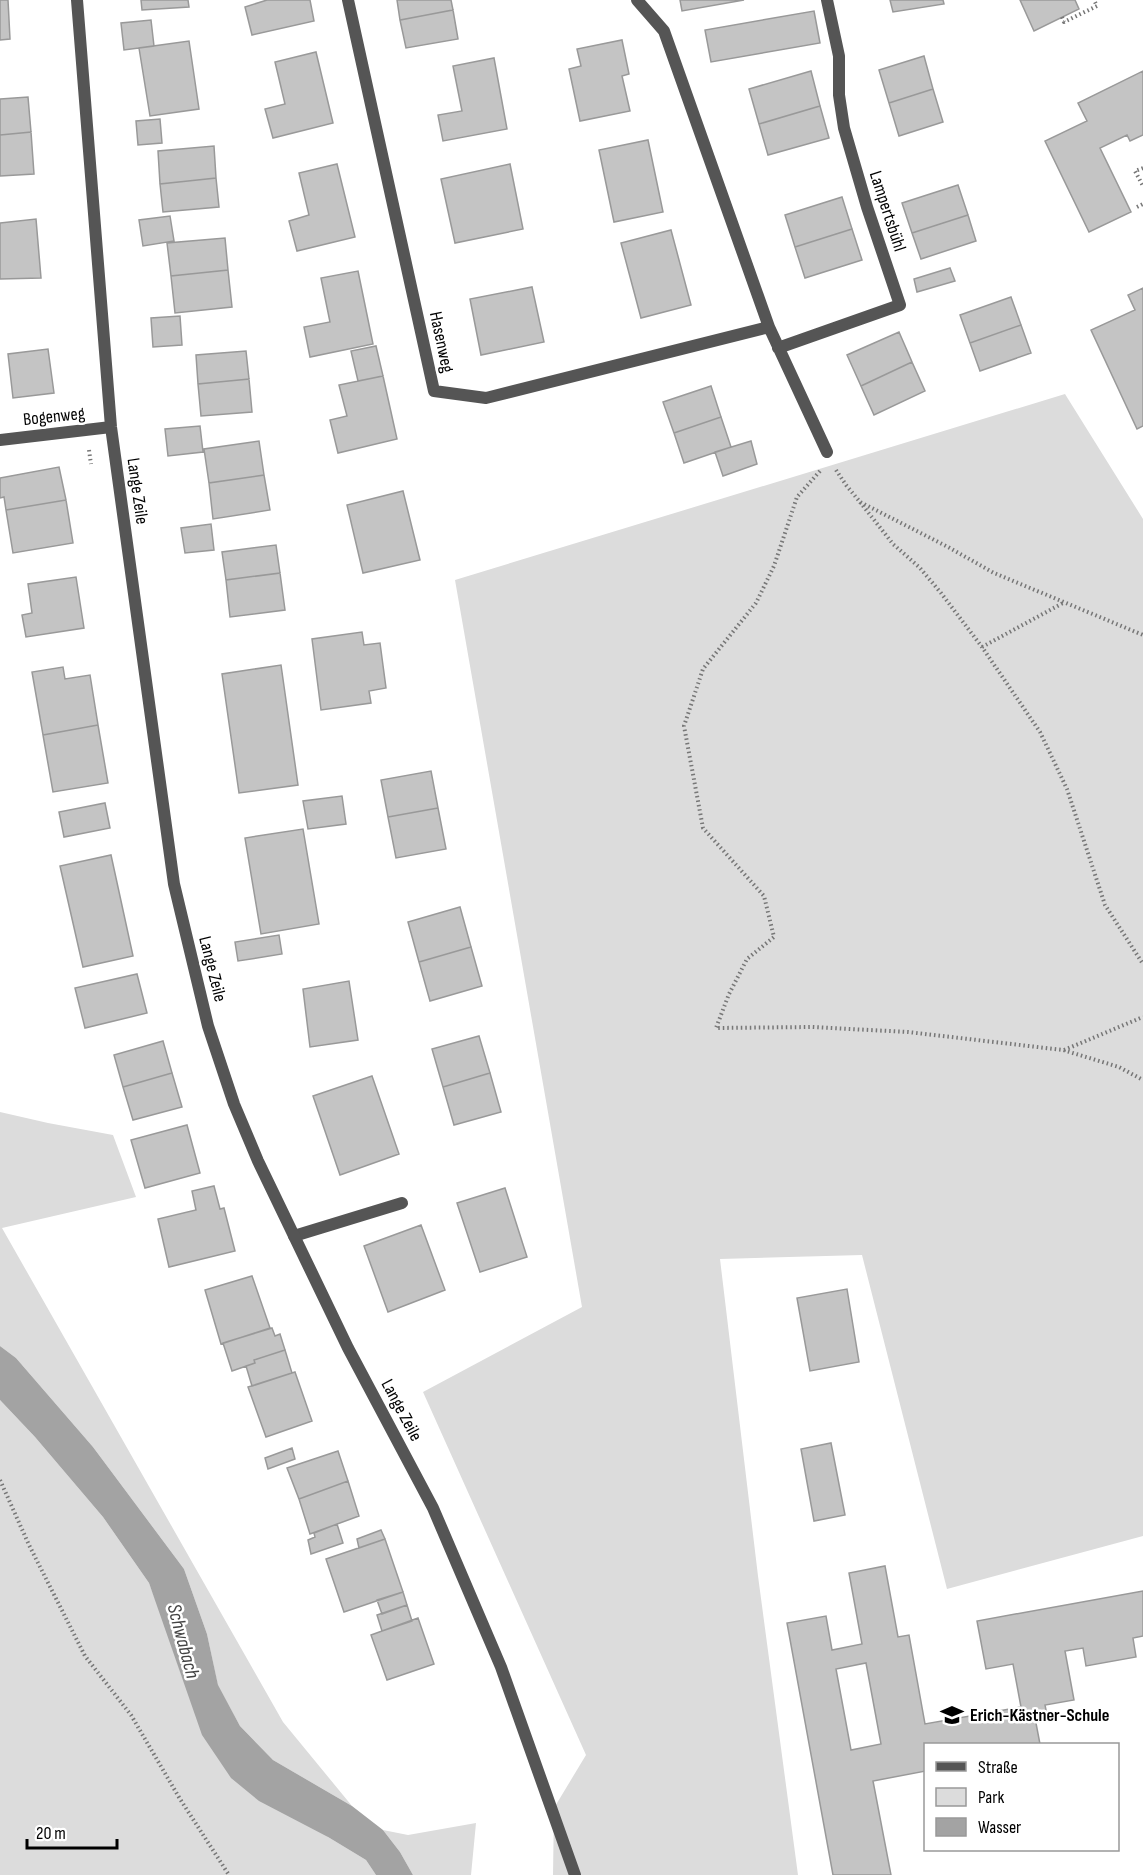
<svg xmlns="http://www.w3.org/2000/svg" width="1143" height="1875" font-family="'Sofia Sans Condensed',sans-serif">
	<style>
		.green { fill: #dcdcdc }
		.water { fill: #a3a3a3 }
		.building { fill: #c4c4c4; stroke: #999; stroke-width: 1.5; fill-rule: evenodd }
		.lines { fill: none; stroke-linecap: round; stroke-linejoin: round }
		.path { stroke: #777; stroke-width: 4; stroke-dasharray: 1.5 3; stroke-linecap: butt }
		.lane { stroke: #555; stroke-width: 12 }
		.street { stroke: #555; stroke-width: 12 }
		.labels { text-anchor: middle; stroke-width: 5; stroke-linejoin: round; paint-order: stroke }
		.street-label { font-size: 18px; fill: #000; stroke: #fff }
		.poi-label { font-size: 18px; font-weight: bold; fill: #000; stroke: #fff; text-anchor: start }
		.water-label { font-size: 20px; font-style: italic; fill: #444; stroke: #fff }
	</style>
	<rect width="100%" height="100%" fill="#fff"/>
	<!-- green -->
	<path class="green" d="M 1065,394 L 1143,519 L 1143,1536 L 947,1589 L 862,1255 L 720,1259 L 758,1576 L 798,1875 L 553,1875 L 554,1808 L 586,1755 L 423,1392 L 582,1307 L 455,580 Z
		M 0,1112 L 48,1123 L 113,1135 L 136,1197 L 2,1228 L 283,1722 L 352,1806 L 273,1760 L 240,1726 L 218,1686 L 207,1634 L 184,1569 L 93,1447 L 16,1358 L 0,1346 Z
		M 0,1400 L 35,1437 L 103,1517 L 149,1583 L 165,1625 L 182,1677 L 328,1837 L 366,1860 L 376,1875 L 0,1875 Z
		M 476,1823 L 471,1875 L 413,1875 L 400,1852 L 383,1830 L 408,1835 Z"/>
	<!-- water -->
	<path class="water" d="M 0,1346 L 16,1358 L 93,1447 L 184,1569 L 207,1634 L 218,1685 L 240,1726 L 273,1760 L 352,1806 L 383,1830 L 400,1852 L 413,1875 L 376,1875 L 366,1860 L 328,1837 L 259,1801 L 231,1778 L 202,1735 L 149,1583 L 103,1517 L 35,1437 L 0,1400 Z"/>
	<!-- building -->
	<path class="building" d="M 0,0 L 8,0 L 10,39 L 0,40 Z
		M 141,0 L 188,0 L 189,7 L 142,10 Z
		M 267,0 L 310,0 L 314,21 L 252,35 L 245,7 Z
		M 397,0 L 451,0 L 453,10 L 400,20 Z
		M 680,0 L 744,0 L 682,11 Z
		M 890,0 L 943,0 L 944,4 L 893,12 Z
		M 1020,0 L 1075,0 L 1079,9 L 1034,31 Z
		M 453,10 L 458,39 L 406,48 L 400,20 Z
		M 814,11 L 820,43 L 711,62 L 705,30 Z
		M 151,20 L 154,46 L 124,50 L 121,23 Z
		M 622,40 L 629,74 L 622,76 L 630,111 L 580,121 L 569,69 L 581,66 L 577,49 Z
		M 189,41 L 199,109 L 150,116 L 139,48 Z
		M 316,52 L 333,123 L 273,138 L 265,109 L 285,104 L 275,62 Z
		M 924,56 L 933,89 L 889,103 L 879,70 Z
		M 494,58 L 507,129 L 443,141 L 438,115 L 462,111 L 453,66 Z
		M 811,71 L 820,106 L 759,124 L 749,89 Z
		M 1143,71 L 1143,135 L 1130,141 L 1127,135 L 1100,148 L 1131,212 L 1089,232 L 1045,141 L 1087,121 L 1078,103 Z
		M 933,89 L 943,122 L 899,136 L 889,103 Z
		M 28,97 L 31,132 L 0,135 L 0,99 Z
		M 820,106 L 829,138 L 768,155 L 759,124 Z
		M 160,119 L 162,143 L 138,145 L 136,121 Z
		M 31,132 L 34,174 L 0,176 L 0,135 Z
		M 648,140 L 663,212 L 614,222 L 599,150 Z
		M 214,146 L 216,178 L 160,184 L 158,151 Z
		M 337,164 L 355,237 L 297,251 L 289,221 L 309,215 L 299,173 Z
		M 510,164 L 523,229 L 455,243 L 441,179 Z
		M 216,178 L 219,207 L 163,212 L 160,184 Z
		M 958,185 L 968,215 L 912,233 L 902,203 Z
		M 842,197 L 852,229 L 795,247 L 785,215 Z
		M 968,215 L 976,241 L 921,259 L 912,233 Z
		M 170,216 L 174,241 L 143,246 L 139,220 Z
		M 36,219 L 41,278 L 0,279 L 0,223 Z
		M 852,229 L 862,260 L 805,278 L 795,247 Z
		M 671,230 L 691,305 L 641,318 L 621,243 Z
		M 225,238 L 228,270 L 171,276 L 167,243 Z
		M 950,268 L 955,281 L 917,292 L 914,279 Z
		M 228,270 L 232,307 L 175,313 L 171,276 Z
		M 358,271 L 373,344 L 310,357 L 304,327 L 330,322 L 321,278 Z
		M 532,287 L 544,342 L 481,355 L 470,299 Z
		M 1143,288 L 1143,426 L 1137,429 L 1091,330 L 1135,310 L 1128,295 Z
		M 1011,297 L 1021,325 L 970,343 L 960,315 Z
		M 180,316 L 182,345 L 153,347 L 151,318 Z
		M 1021,325 L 1031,353 L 980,371 L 970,343 Z
		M 899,332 L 912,362 L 861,386 L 847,355 Z
		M 376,346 L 383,376 L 358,381 L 351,351 Z
		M 48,349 L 54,393 L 13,398 L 8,354 Z
		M 246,351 L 249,379 L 198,384 L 196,355 Z
		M 912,362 L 925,391 L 874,415 L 861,386 Z
		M 383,376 L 397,439 L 338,453 L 330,420 L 347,416 L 339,385 Z
		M 249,379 L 252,412 L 201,416 L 198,384 Z
		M 711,386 L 721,417 L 674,433 L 663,402 Z
		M 721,417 L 731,447 L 684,463 L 674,433 Z
		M 200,426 L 203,452 L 168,456 L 165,429 Z
		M 259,441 L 264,475 L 209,483 L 204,449 Z
		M 751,441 L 757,464 L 723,476 L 715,452 Z
		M 59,467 L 66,500 L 6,510 L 4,497 L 0,498 L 0,478 Z
		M 264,475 L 270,510 L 213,519 L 209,483 Z
		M 403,491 L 420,560 L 363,573 L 347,505 Z
		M 66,500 L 73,543 L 13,553 L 6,510 Z
		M 211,524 L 214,550 L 185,553 L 181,528 Z
		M 276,545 L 280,573 L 226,580 L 222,552 Z
		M 280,573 L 285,610 L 230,617 L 226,580 Z
		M 76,577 L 84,628 L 26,637 L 22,615 L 32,613 L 28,584 Z
		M 362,632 L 364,645 L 380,643 L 386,688 L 369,691 L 371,703 L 321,710 L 312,639 Z
		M 281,665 L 298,785 L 239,793 L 222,674 Z
		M 63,667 L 65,679 L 90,675 L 98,725 L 43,735 L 32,672 Z
		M 98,725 L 108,783 L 53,792 L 43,735 Z
		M 431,771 L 438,808 L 388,817 L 381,780 Z
		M 342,796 L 346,824 L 308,829 L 303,801 Z
		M 105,803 L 110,828 L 64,837 L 59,812 Z
		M 438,808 L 446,849 L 396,858 L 388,817 Z
		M 303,829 L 319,924 L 261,934 L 245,838 Z
		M 111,855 L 133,956 L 83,967 L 60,866 Z
		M 460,907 L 471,947 L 419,962 L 408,922 Z
		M 279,935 L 282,954 L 238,961 L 235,942 Z
		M 471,947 L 482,986 L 430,1001 L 419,962 Z
		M 137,974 L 147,1013 L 85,1028 L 75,988 Z
		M 349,981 L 358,1040 L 310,1047 L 303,989 Z
		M 479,1036 L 490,1073 L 443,1087 L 432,1049 Z
		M 163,1041 L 172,1073 L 123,1087 L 114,1055 Z
		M 172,1073 L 182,1107 L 133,1120 L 123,1087 Z
		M 490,1073 L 501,1112 L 454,1125 L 443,1087 Z
		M 372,1076 L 399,1154 L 340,1175 L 313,1096 Z
		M 187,1125 L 200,1173 L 145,1188 L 131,1140 Z
		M 214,1186 L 220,1209 L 224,1208 L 235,1251 L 169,1267 L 158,1219 L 196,1210 L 192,1191 Z
		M 505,1188 L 527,1257 L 480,1272 L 457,1203 Z
		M 421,1225 L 445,1290 L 388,1312 L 364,1246 Z
		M 252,1276 L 270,1328 L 221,1344 L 205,1290 Z
		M 847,1289 L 859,1362 L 810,1371 L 797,1298 Z
		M 272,1328 L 275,1336 L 280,1334 L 285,1350 L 254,1360 L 255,1363 L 232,1371 L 223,1343 Z
		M 285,1350 L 292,1373 L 252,1386 L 246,1366 L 255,1363 L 254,1360 Z
		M 295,1372 L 312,1421 L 266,1437 L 248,1387 Z
		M 831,1443 L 845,1515 L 814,1521 L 801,1449 Z
		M 292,1448 L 295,1459 L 268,1469 L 265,1458 Z
		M 338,1451 L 348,1481 L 299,1499 L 287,1468 Z
		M 348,1481 L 359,1516 L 310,1534 L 299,1499 Z
		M 337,1524 L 343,1543 L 311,1554 L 308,1540 L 315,1537 L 314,1533 Z
		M 381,1530 L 385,1539 L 359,1548 L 357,1539 Z
		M 385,1539 L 403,1592 L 344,1612 L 326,1559 Z
		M 885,1566 L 898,1637 L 909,1635 L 925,1724 L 1021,1707 L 1013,1664 L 986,1669 L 977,1621 L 1143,1591 L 1143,1636 L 1133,1638 L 1136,1657 L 1086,1666 L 1083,1648 L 1065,1651 L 1074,1700 L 1045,1705 L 1047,1715 L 1035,1718 L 1040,1744 L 926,1744 L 926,1771 L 873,1781 L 891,1875 L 833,1875 L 787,1623 L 826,1616 L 832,1650 L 862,1644 L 849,1573 ZM 866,1663 L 881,1744 L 851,1750 L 836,1669 Z
		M 403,1592 L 407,1605 L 382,1614 L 377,1600 Z
		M 407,1605 L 412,1621 L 382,1631 L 377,1615 Z
		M 418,1618 L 434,1664 L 387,1680 L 371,1635 Z"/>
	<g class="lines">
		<!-- path -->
		<path class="path" d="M 1062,17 L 1064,22 L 1097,6 L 1094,0
			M 1143,168 L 1135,171 L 1143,186
			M 1137,207 L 1143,204
			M 89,450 L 91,464
			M 836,470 L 846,485 L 860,502 L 948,547 L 994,573 L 1143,635
			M 820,471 L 797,497 L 774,566 L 756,603 L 703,669 L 684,726 L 703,828 L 764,896 L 774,937 L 747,959 L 729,994 L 716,1028 L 812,1027 L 908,1032 L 1063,1050 L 1119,1067 L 1143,1080
			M 860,502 L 893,544 L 920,568 L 941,593 L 982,647 L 1040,732 L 1067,789 L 1105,905 L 1143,964
			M 982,647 L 1063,603
			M 1064,1050 L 1143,1017
			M 0,1480 L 29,1545 L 85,1656 L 131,1715 L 180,1799 L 229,1875"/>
		<!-- lane -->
		<path class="lane" d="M 294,1236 L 402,1203"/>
		<!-- street -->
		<path class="street" d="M 77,0 L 111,427 L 174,884 L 208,1026 L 234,1104 L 258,1161 L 348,1348 L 433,1508 L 501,1667 L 575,1875
			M 348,0 L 434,391 L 486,398 L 769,327
			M 637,0 L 664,31 L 769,327 L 827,452
			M 778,348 L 900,305 L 867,207 L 844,128 L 839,95 L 839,56 L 827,0
			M 0,440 L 111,427"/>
	</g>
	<!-- icons -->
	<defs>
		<g id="school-bare" transform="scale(1.8)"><path d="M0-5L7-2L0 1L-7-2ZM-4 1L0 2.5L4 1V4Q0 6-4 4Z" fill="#000" stroke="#fff" stroke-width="2.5" paint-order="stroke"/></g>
	</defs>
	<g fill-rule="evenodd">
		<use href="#school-bare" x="952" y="1715"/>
	</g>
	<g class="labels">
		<!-- street labels -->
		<g class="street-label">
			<text transform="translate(888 211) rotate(72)" y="6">Lampertsbühl</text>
			<text transform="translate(442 342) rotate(78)" y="6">Hasenweg</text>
			<text transform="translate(54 416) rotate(-6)" y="6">Bogenweg</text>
			<text transform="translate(138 491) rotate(82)" y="6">Lange Zeile</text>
			<text transform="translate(213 969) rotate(76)" y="6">Lange Zeile</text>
			<text transform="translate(402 1410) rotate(62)" y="6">Lange Zeile</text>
		</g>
		<!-- poi labels -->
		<g class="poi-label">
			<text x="970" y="1721">Erich-Kästner-Schule</text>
		</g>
		<!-- water labels -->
		<g class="water-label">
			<text transform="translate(184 1641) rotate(75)" y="7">Schwabach</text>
		</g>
	</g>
	<!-- legend -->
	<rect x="924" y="1743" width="195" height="108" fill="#ffffff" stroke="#999999" stroke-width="1.5"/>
	<rect x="936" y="1762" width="30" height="9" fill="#555555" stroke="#999999" stroke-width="1.5"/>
	<text x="978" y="1773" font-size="18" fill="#000000">Straße</text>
	<rect x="936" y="1788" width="30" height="18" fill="#dcdcdc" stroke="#999999" stroke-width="1.5"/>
	<text x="978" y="1803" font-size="18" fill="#000000">Park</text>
	<rect x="936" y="1818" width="30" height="18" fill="#a3a3a3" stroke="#999999" stroke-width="1.5"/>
	<text x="978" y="1833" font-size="18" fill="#000000">Wasser</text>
	<!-- scale -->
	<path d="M27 1839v9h90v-9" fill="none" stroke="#000000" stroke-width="3"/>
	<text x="36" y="1839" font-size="18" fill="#000000" stroke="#ffffff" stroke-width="4.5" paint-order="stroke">20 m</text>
</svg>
